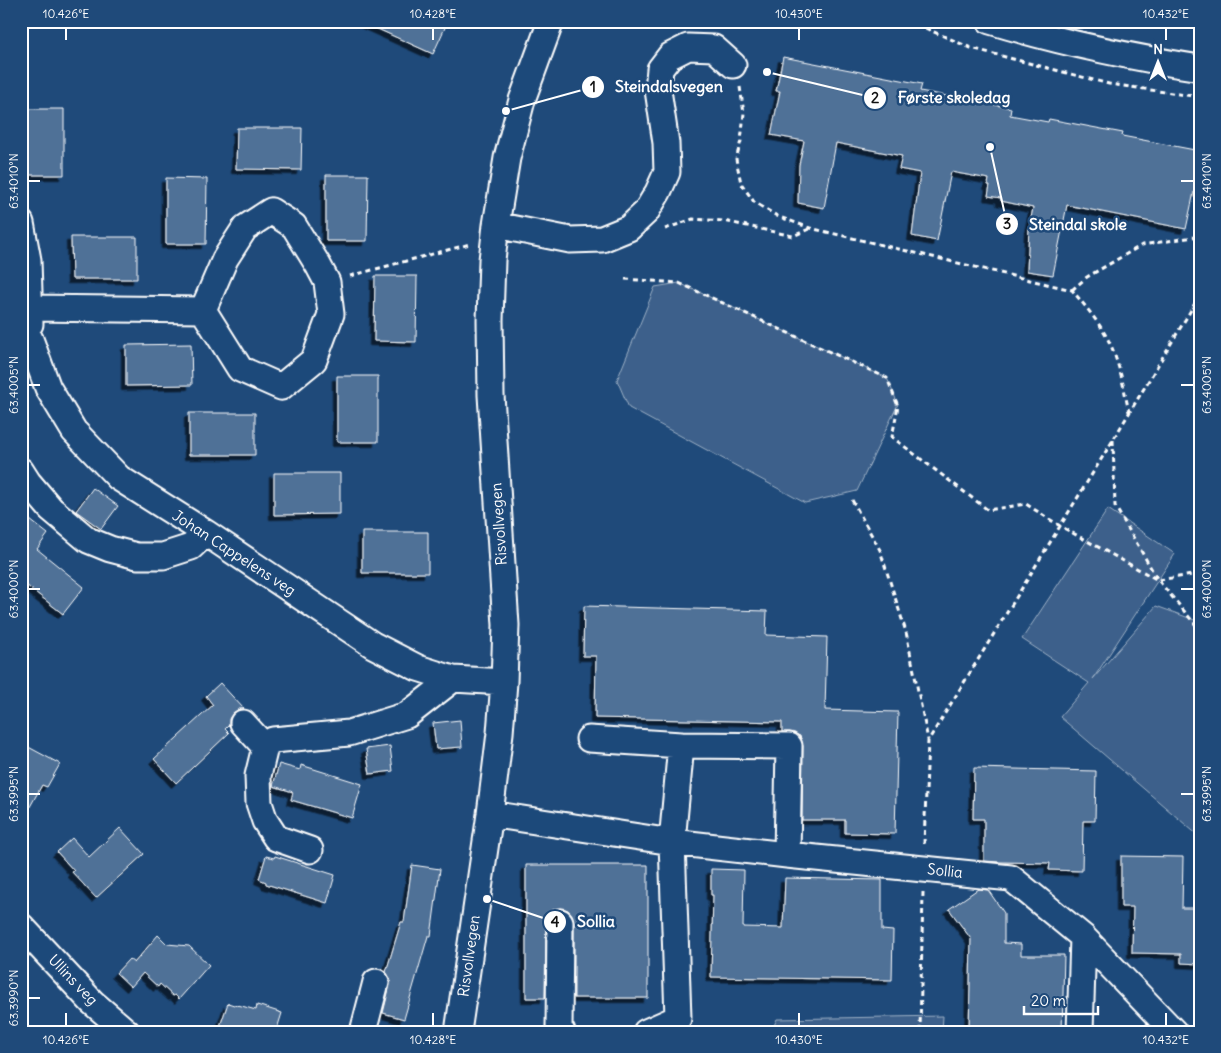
<svg xmlns="http://www.w3.org/2000/svg" width="1221" height="1053" font-family="Delius,sans-serif">
	<style>
		.green { fill: #3c618b; stroke: #9eb0c5 }
		.building { fill: #507197; stroke: #fff; filter: url(#shadow) }
		.lines { fill: none; stroke-linecap: round; stroke-linejoin: round }
		.minor-casing { stroke: #fff; stroke-width: 29 }
		.path { stroke: #fff; stroke-width: 3; stroke-dasharray: 5 4; stroke-linecap: butt }
		.minor { stroke: #1f4a7a; stroke-width: 25 }
		.ticks { fill: none; stroke: #fff; stroke-width: 2 }
		.labels { text-anchor: middle; stroke-width: 5; stroke-linejoin: round; paint-order: stroke }
		.street-label { font-size: 15px; fill: #fff; stroke: #1f4a7a }
		.leader { fill: none; stroke: #fff; stroke-width: 2 }
		.callout-dot { fill: #fff; stroke: #1f4a7a; stroke-width: 2 }
		.mark-label { font-size: 15px; text-anchor: middle; font-weight: bold; fill: #111 }
		.callout-label { font-size: 16px; text-anchor: middle; font-weight: bold; fill: #fff; stroke: #1f4a7a; stroke-width: 5; stroke-linejoin: round; paint-order: stroke }
		.neatline { fill: none; stroke: #fff; stroke-width: 2 }
		.ticks-label { font-size: 12px; text-anchor: middle; fill: #fff }
	</style>
	<defs>
		<filter id="shadow"><feDropShadow dx="-4.5" dy="4.5" stdDeviation="0" flood-color="#0009"/></filter>
	</defs>
	<rect width="100%" height="100%" fill="#1f4a7a"/>
	<filter id="ink" filterUnits="userSpaceOnUse"><feTurbulence type="fractalNoise" baseFrequency=".02" numOctaves="2"/><feDisplacementMap in="SourceGraphic" scale="10" xChannelSelector="R" yChannelSelector="G"/><feConvolveMatrix kernelMatrix="1 2 1 2 8 2 1 2 1" color-interpolation-filters="sRGB"/></filter>
	<g filter="url(#ink)">
		<!-- green -->
		<path class="green" d="M 679,283 L 887,378 L 898,404 L 857,491 L 805,503 L 629,408 L 617,380 L 655,287 Z
			M 1108,509 L 1175,554 L 1093,679 L 1156,606 L 1200,622 L 1200,837 L 1060,717 L 1089,683 L 1022,639 Z
			M 943,1016 L 942,1032 L 771,1032 L 777,1019 Z"/>
		<!-- building -->
		<path class="building" d="M 360,21 L 448,21 L 433,54 Z
			M 783,57 L 922,84 L 920,91 L 1011,108 L 1010,115 L 1048,122 L 1049,119 L 1123,133 L 1122,136 L 1200,151 L 1200,193 L 1194,192 L 1186,229 L 1067,205 L 1053,275 L 1027,271 L 1029,228 L 1033,208 L 1001,201 L 1001,198 L 988,196 L 990,185 L 988,185 L 989,179 L 951,172 L 937,241 L 912,236 L 920,173 L 899,169 L 902,156 L 836,143 L 824,208 L 798,203 L 799,165 L 804,141 L 771,135 L 780,91 L 776,91 Z
			M 23,109 L 64,109 L 64,175 L 23,175 Z
			M 237,128 L 302,128 L 301,170 L 236,169 Z
			M 326,175 L 368,175 L 367,241 L 326,241 Z
			M 166,178 L 207,179 L 206,244 L 166,244 Z
			M 71,237 L 137,237 L 137,279 L 72,279 Z
			M 375,276 L 417,276 L 416,342 L 374,341 Z
			M 191,344 L 192,385 L 126,386 L 126,345 Z
			M 337,376 L 378,376 L 378,442 L 337,442 Z
			M 189,413 L 255,413 L 255,455 L 189,455 Z
			M 274,473 L 340,473 L 340,514 L 274,515 Z
			M 93,488 L 118,506 L 101,529 L 76,511 Z
			M 21,513 L 48,534 L 37,549 L 84,587 L 63,614 L 21,581 Z
			M 362,532 L 428,532 L 428,573 L 362,573 Z
			M 584,606 L 767,611 L 766,635 L 827,637 L 825,710 L 898,712 L 895,834 L 845,833 L 845,820 L 802,820 L 803,746 L 800,736 L 790,732 L 782,732 L 782,722 L 595,718 L 596,656 L 583,656 Z
			M 220,683 L 244,709 L 239,709 L 233,713 L 229,719 L 229,725 L 225,729 L 229,733 L 176,783 L 154,759 L 213,705 L 206,696 Z
			M 460,720 L 462,747 L 436,749 L 433,723 Z
			M 21,743 L 60,764 L 47,787 L 42,785 L 21,823 Z
			M 390,746 L 393,771 L 370,774 L 366,749 Z
			M 279,764 L 300,770 L 301,765 L 362,784 L 352,818 L 291,800 L 293,792 L 273,786 Z
			M 974,768 L 1096,771 L 1095,821 L 1083,821 L 1082,871 L 1049,870 L 1050,863 L 1000,862 L 984,861 L 984,819 L 973,819 Z
			M 120,828 L 144,854 L 96,898 L 72,872 L 74,871 L 57,852 L 72,838 L 89,857 Z
			M 266,856 L 274,858 L 275,856 L 335,875 L 327,903 L 266,884 L 266,882 L 259,879 Z
			M 1121,856 L 1183,857 L 1182,908 L 1200,908 L 1200,964 L 1181,963 L 1181,954 L 1132,953 L 1133,907 L 1121,907 Z
			M 412,865 L 440,869 L 431,936 L 428,936 L 404,1019 L 383,1013 L 390,985 L 390,978 L 386,972 L 401,922 L 404,922 Z
			M 526,865 L 648,865 L 648,998 L 574,998 L 574,922 L 572,915 L 568,910 L 560,908 L 553,910 L 547,915 L 546,921 L 545,998 L 526,998 Z
			M 711,869 L 744,870 L 743,927 L 783,928 L 785,878 L 882,880 L 882,930 L 893,931 L 892,980 L 711,977 L 713,895 L 711,895 Z
			M 978,889 L 988,890 L 1004,913 L 1004,943 L 1021,944 L 1021,955 L 1064,955 L 1062,1032 L 969,1032 L 971,939 L 949,909 Z
			M 158,935 L 167,944 L 189,946 L 209,965 L 179,999 L 175,995 L 173,996 L 160,984 L 158,987 L 143,973 L 131,987 L 116,973 L 129,959 L 134,963 Z
			M 228,1003 L 237,1006 L 238,1005 L 256,1010 L 257,1005 L 282,1013 L 276,1032 L 218,1032 Z"/>
		<g class="lines">
			<!-- minor casing -->
			<g class="minor-casing">
				<path id="minor" d="M 990,21 C 1059,42 1129,57 1200,68
					M 21,223 L 28,260 L 30,324
					M 496,225 L 570,240 L 602,239 L 629,228 L 646,212 L 658,192 L 667,172 L 666,143 L 658,90 L 660,69 L 670,56 L 688,47 L 714,48 L 733,65
					M 29,308 L 203,310 L 240,369 L 281,387 L 314,360 L 331,314 L 327,282 L 318,265 L 294,226 L 271,211 L 245,228 L 225,259 L 203,310
					M 21,335 L 30,339 L 48,388 L 74,431 L 119,478 L 206,533 L 373,645 L 418,668 L 453,679 L 504,682
					M 21,471 L 28,482 L 51,509 L 88,540 L 110,549 L 137,556 L 163,556 L 191,547 L 206,533
					M 243,723 L 265,747
					M 589,739 L 681,745 L 789,746 L 787,855
					M 681,745 L 672,842 L 787,855 L 1011,878 L 1083,937 L 1174,1032
					M 490,814 L 672,842 L 678,1018 L 646,1032
					M 310,850 L 276,838 L 265,821 L 259,803 L 258,776 L 265,747 L 273,740 L 349,733 L 407,715 L 453,679
					M 560,922 L 559,1029 L 562,1032
					M 21,926 L 92,1002 L 127,1032
					M 363,1032 L 376,982
					M 458,1032 L 490,814 L 500,733 L 504,682 L 506,625 L 491,395 L 490,320 L 492,260 L 496,225 L 507,158 L 522,100 L 551,21
					M 1080,1032 L 1083,937"/>
			</g>
			<!-- path -->
			<path class="path" d="M 909,21 L 971,48 L 1109,84 L 1200,97
				M 740,87 L 744,113 L 741,141 L 736,159 L 741,183 L 754,202 L 777,216 L 810,228 L 1072,290 C 1089,311 1108,332 1116,359 C 1122,376 1125,394 1129,412
				M 665,229 L 693,219 L 724,221 L 793,236 L 809,229
				M 350,276 L 470,244
				M 625,279 L 679,283 L 887,378 L 898,406 L 892,437 L 988,510 L 1026,504 L 1060,526 L 1158,580 L 1200,574
				M 1072,290 L 1087,277 L 1142,245 L 1200,236
				M 1193,307 L 1200,329
				M 1113,440 L 1115,506 L 1158,580 L 1200,630
				M 852,500 L 880,550 L 906,632 L 928,740
				M 924,844 L 928,741 L 1113,440 L 1200,295
				M 920,1032 L 923,892"/>
			<!-- minor -->
			<use href="#minor" class="minor"/>
		</g>
	</g>
	<!-- ticks -->
	<path class="ticks" d="M 66,28 L 66,40M 433,28 L 433,40M 799,28 L 799,40M 1166,28 L 1166,40M 28,181 L 40,181M 1181,181 L 1194,181M 28,385 L 40,385M 1181,385 L 1194,385M 28,589 L 40,589M 1181,589 L 1194,589M 28,794 L 40,794M 1181,794 L 1194,794M 28,998 L 40,998M 66,1013 L 66,1026M 433,1013 L 433,1026M 799,1013 L 799,1026M 1166,1013 L 1166,1026"/>
	<g class="labels">
		<!-- street labels -->
		<g class="street-label">
			<text transform="translate(499 524) rotate(-94)" y="5">Risvollvegen</text>
			<text transform="translate(234 553) rotate(33)" y="5">Johan Cappelens veg</text>
			<text transform="translate(945 871) rotate(6)" y="5">Sollia</text>
			<text transform="translate(469 956) rotate(-82)" y="5">Risvollvegen</text>
			<text transform="translate(73 980) rotate(46)" y="5">Ullins veg</text>
		</g>
	</g>
	<!-- callouts -->
	<path class="leader" d="M506 111L593 87M767 72L875 98M990 147L1007 224M487 899L555 922"/>
	<g class="callout-dot">
		<circle cx="506" cy="111" r="5"/>
		<circle cx="767" cy="72" r="5"/>
		<circle cx="990" cy="147" r="5"/>
		<circle cx="487" cy="899" r="5"/>
		<circle cx="593" cy="87" r="12"/>
		<circle cx="875" cy="98" r="12"/>
		<circle cx="1007" cy="224" r="12"/>
		<circle cx="555" cy="922" r="12"/>
	</g>
	<g class="mark-label">
		<text x="593" y="92">1</text>
		<text x="875" y="103">2</text>
		<text x="1007" y="229">3</text>
		<text x="555" y="927">4</text>
	</g>
	<g class="callout-label">
		<text x="669" y="92">Steindalsvegen</text>
		<text x="954" y="103">Første skoledag</text>
		<text x="1078" y="230">Steindal skole</text>
		<text x="596" y="927">Sollia</text>
	</g>
	<!-- margin -->
	<rect width="1221" height="1053" fill="none" stroke="#1f4a7a" stroke-width="55"/>
	<!-- north arrow -->
	<g transform="translate(1158 62)" stroke="#1f4a7a" stroke-width="4" paint-order="stroke">
	<path d="M0-4L9 19L0 12L-9 19Z" fill="#ffffff"/>
	<text y="-8" font-size="14" font-weight="bold" text-anchor="middle" fill="#ffffff">N</text>
	</g>
	<!-- scale -->
	<path d="M1024 1006v8h74v-8" fill="none" stroke="#ffffff" stroke-width="2.5"/>
	<text x="1031" y="1006" font-size="15" fill="#ffffff" stroke="#1f4a7a" stroke-width="4" paint-order="stroke">20 m</text>
	<rect x="28" y="28" width="1166" height="998" class="neatline"/>
	<g class="ticks-label">
		<text x="66" y="18">10.426°E</text>
		<text x="433" y="18">10.428°E</text>
		<text x="799" y="18">10.430°E</text>
		<text x="1166" y="18">10.432°E</text>
		<text transform="translate(14 181) rotate(-90)" y="4">63.4010°N</text>
		<text transform="translate(1207 181) rotate(-90)" y="4">63.4010°N</text>
		<text transform="translate(14 385) rotate(-90)" y="4">63.4005°N</text>
		<text transform="translate(1207 385) rotate(-90)" y="4">63.4005°N</text>
		<text transform="translate(14 589) rotate(-90)" y="4">63.4000°N</text>
		<text transform="translate(1207 589) rotate(-90)" y="4">63.4000°N</text>
		<text transform="translate(14 794) rotate(-90)" y="4">63.3995°N</text>
		<text transform="translate(1207 794) rotate(-90)" y="4">63.3995°N</text>
		<text transform="translate(14 998) rotate(-90)" y="4">63.3990°N</text>
		<text x="66" y="1044">10.426°E</text>
		<text x="433" y="1044">10.428°E</text>
		<text x="799" y="1044">10.430°E</text>
		<text x="1166" y="1044">10.432°E</text>
	</g>
</svg>
